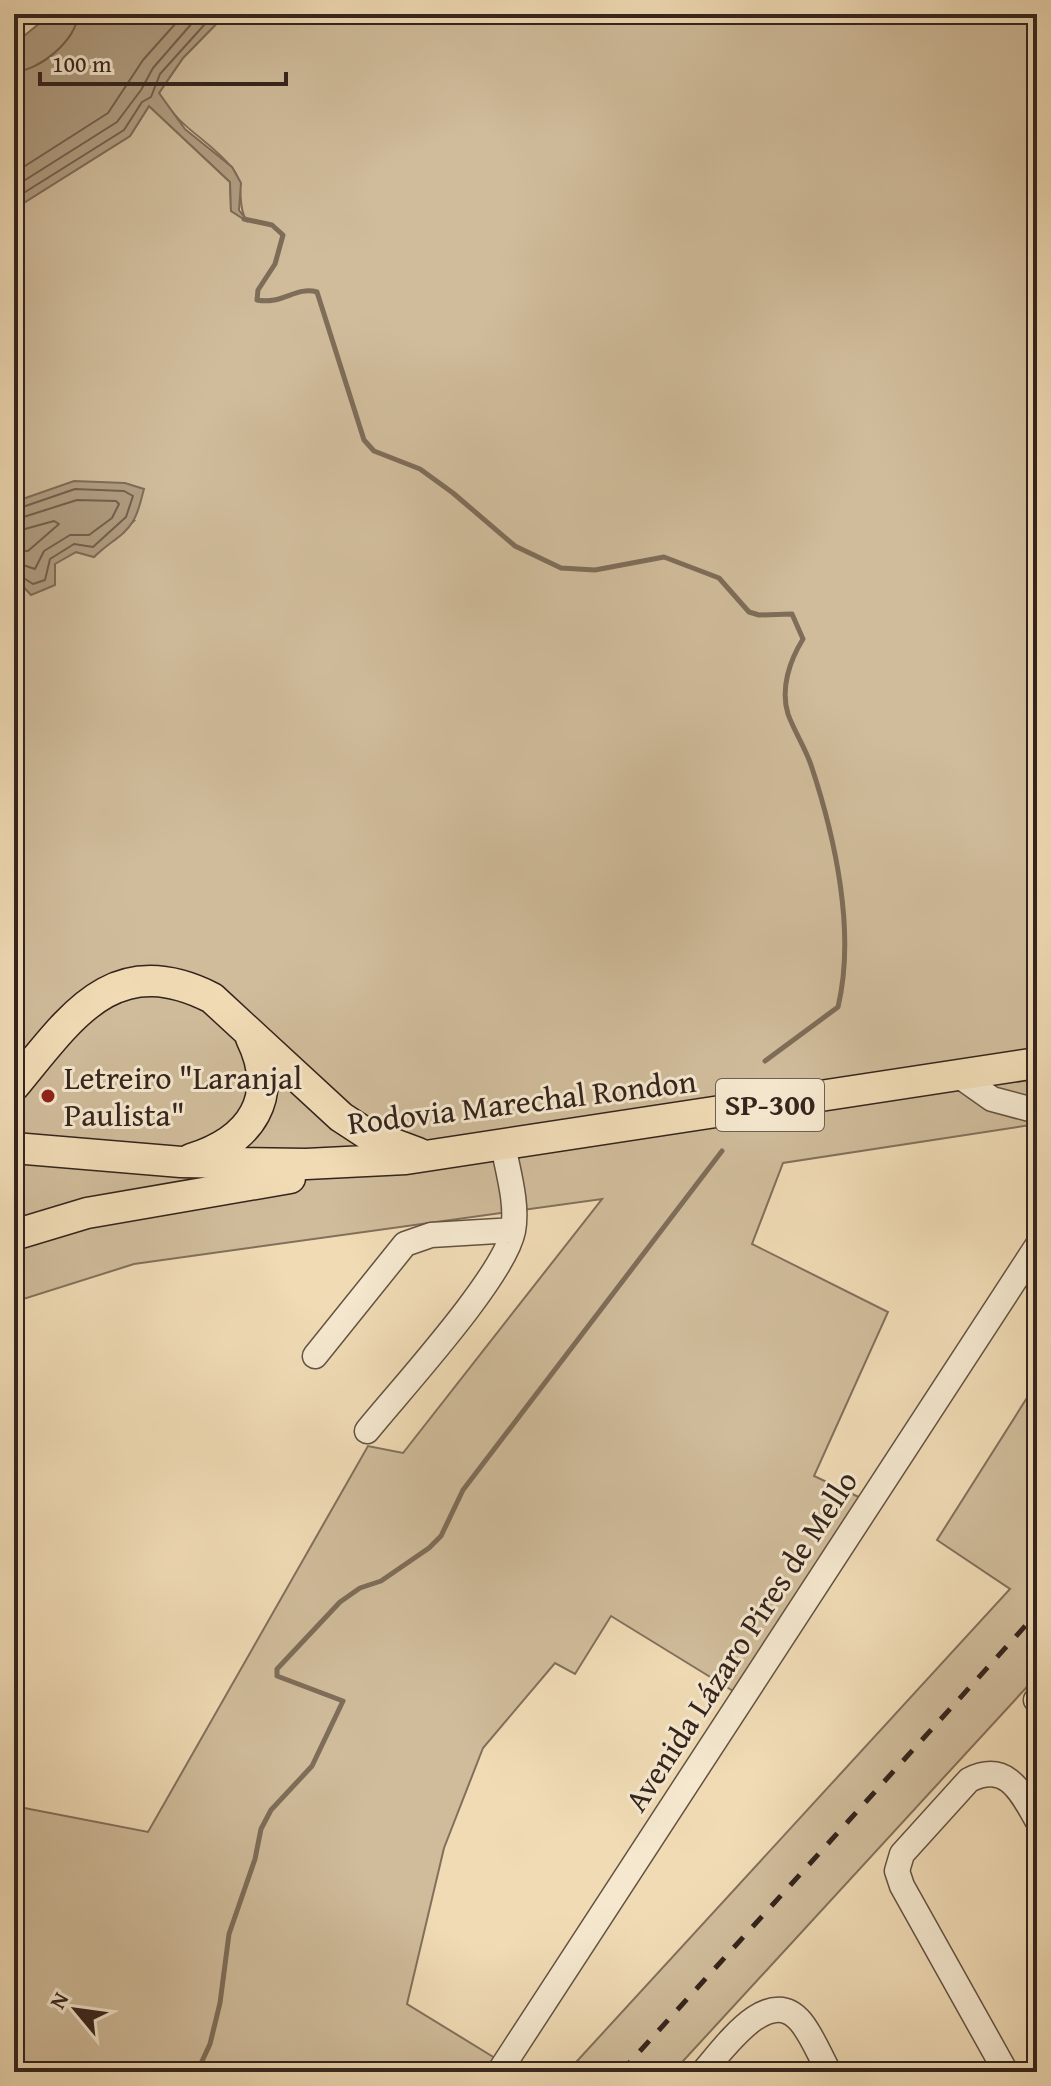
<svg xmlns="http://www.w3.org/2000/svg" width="1051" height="2086" font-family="'Gentium Book Plus',serif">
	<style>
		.green { fill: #d0bc9b; stroke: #82705c; stroke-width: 2 }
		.water { fill: #b09d81; stroke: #7e6d59; stroke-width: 2 }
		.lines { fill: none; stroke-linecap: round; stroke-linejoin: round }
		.shore { stroke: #72604f; stroke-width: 2 }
		.stream { stroke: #7e6d59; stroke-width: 5 }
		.minor-casing { stroke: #635243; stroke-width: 27 }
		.major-casing { stroke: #34241d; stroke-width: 33 }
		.minor { stroke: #f5e8cf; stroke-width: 24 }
		.major { stroke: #f0dbb5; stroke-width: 30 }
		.rail { stroke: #34241d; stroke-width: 5; stroke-dasharray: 14 14; stroke-linecap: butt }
		.poi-dot { fill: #8f2418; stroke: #f5e8cf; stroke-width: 3 }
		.labels { text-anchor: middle; stroke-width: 6; stroke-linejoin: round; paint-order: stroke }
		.shield { fill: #f5e8cf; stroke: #6e5f52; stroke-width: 2 }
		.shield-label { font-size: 30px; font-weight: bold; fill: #34241d }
		.poi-label { font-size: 32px; fill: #34241d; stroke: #f5e8cf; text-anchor: start }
		.street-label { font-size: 32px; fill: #34241d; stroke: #f5e8cf }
	</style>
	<rect width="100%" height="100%" fill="#f0dbb5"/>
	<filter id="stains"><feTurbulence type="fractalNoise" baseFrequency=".0025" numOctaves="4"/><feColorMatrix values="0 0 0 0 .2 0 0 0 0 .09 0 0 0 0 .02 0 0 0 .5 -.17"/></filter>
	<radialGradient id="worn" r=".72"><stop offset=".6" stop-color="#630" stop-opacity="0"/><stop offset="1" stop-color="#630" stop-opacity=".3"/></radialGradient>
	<!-- green -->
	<path class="green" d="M 226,14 L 1037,14 L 1037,1124 L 783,1163 L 752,1244 L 888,1312 L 814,1476 L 863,1499 L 733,1691 L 611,1616 L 575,1674 L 555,1663 L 483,1748 L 444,1848 L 407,2004 L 495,2058 L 486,2072 L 14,2072 L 14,1806 L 148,1832 L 368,1446 L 403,1453 L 602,1199 L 134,1264 L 14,1302 L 14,557 L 18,581 L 76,552 L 94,557 L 134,521 L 14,502 L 14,209 L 130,136 L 149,106 L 230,182 L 231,211 L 246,220 C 236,203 246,185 232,168 C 209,139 180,130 159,93 L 183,58 Z
		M 1037,1382 L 1037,1676 L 673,2072 L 567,2072 L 1010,1589 L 937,1540 Z"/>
	<!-- water -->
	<path class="water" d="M 51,14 L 226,14 L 183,58 L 159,93 L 185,129 L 232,167 L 241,183 L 239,210 L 248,222 L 231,211 L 230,182 L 149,106 L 130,136 L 14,209 L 14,44 Z
		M 74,481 L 125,483 L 144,489 C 141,499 139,512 133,521 C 125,536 106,544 94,557 L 76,552 L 55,564 L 55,585 L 31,595 L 18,581 L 14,502 Z"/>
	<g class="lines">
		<!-- shore -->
		<path class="shore" d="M 14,72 C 39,71 77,40 78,14
			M 14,173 L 108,113 L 143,60 L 184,14
			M 14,187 L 117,122 L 141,90 L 153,68 L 200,14
			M 14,199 L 124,130 L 142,102 L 151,97 L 160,74 L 214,14
			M 14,510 L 75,489 L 124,491 L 133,496 L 126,517 L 93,547 L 74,544 L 50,559 L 45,580 L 33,584 L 14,572
			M 14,520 L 77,500 L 116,501 L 119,504 L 112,518 L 89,535 L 70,535 L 44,551 L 35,569 L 14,562
			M 14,532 L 54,521 L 59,524 L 28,551 L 14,550"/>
		<!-- stream -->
		<path class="stream" d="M 244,219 L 272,225 L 283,235 L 275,264 L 258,290 L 257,300 C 282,305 296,286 317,292 L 364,440 L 374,451 L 420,469 L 453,493 L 515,546 L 561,568 L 595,570 L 664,557 L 719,578 L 749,612 L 759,615 L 792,614 L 803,639 C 790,660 780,688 788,714 C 794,731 805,747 811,765 C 835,837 856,932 838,1007 L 765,1061
			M 197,2072 L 210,2044 L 220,2003 L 229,1934 L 255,1859 L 261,1829 L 271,1810 L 312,1766 L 343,1701 L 277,1676 L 277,1669 L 340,1602 L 360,1588 L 381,1581 L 429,1548 L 441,1536 L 463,1490 L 722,1151"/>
		<!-- minor casing -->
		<g class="minor-casing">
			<path id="minor" d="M 958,1075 L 992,1099 L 1037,1111
				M 315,1356 L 405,1244 L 431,1235 L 513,1230
				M 367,1431 C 400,1390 504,1277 513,1231 C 518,1204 508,1172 503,1145
				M 1036,1700 L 1037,1700
				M 499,2072 L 1037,1246
				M 703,2072 C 723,2050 769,1982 801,2022 C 813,2037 820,2056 829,2072
				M 1006,2072 L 902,1886 L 897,1871 L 902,1854 L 969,1780 C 1007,1761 1021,1792 1037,1820"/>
		</g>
		<!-- major casing -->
		<g class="major-casing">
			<path id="major" d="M 14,1086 C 71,1017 114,948 212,998 L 341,1117 L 367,1134 L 418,1153
				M 14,1148 L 181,1162 L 306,1164 L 406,1159 L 1037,1063
				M 191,1159 C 252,1140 280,1097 251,1038
				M 14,1235 L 87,1213 L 290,1178"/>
		</g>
		<!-- minor -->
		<use href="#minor" class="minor"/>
		<!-- major -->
		<use href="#major" class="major"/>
		<!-- rail -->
		<path class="rail" d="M 621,2072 L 1037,1613"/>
	</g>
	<!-- markers -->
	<circle class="poi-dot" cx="48" cy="1096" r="8"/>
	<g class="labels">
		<!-- shield labels -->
		<rect class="shield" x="716" y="1079" width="108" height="52" rx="6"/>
		<g class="shield-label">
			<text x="770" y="1115">SP-300</text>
		</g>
		<!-- poi labels -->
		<g class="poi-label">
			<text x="64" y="1089">Letreiro "Laranjal<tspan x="64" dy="37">Paulista"</tspan></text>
		</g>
		<!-- street labels -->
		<g class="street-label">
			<text transform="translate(522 1102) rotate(-7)" y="11">Rodovia Marechal Rondon</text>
			<text transform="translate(741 1641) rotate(-57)" y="11">Avenida Lázaro Pires de Mello</text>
		</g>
	</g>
	<!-- margin -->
	<rect width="1051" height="2086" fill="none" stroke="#f0dbb5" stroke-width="48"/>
	<rect x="16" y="16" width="1019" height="2054" fill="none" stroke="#34241d" stroke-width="4"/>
	<rect x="24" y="24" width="1003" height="2038" fill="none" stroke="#34241d" stroke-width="2"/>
	<!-- north arrow -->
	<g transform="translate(76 2010) rotate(299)" stroke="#f5e8cf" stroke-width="6" paint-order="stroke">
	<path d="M0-6L14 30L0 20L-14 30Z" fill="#34241d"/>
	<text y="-12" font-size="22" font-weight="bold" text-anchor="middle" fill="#34241d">N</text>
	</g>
	<!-- scale -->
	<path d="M40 72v12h246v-12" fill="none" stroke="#34241d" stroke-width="4"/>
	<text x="52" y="72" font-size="24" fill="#34241d" stroke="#f5e8cf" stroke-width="6" paint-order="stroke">100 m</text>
	<rect width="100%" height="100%" filter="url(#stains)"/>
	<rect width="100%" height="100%" fill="url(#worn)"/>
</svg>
